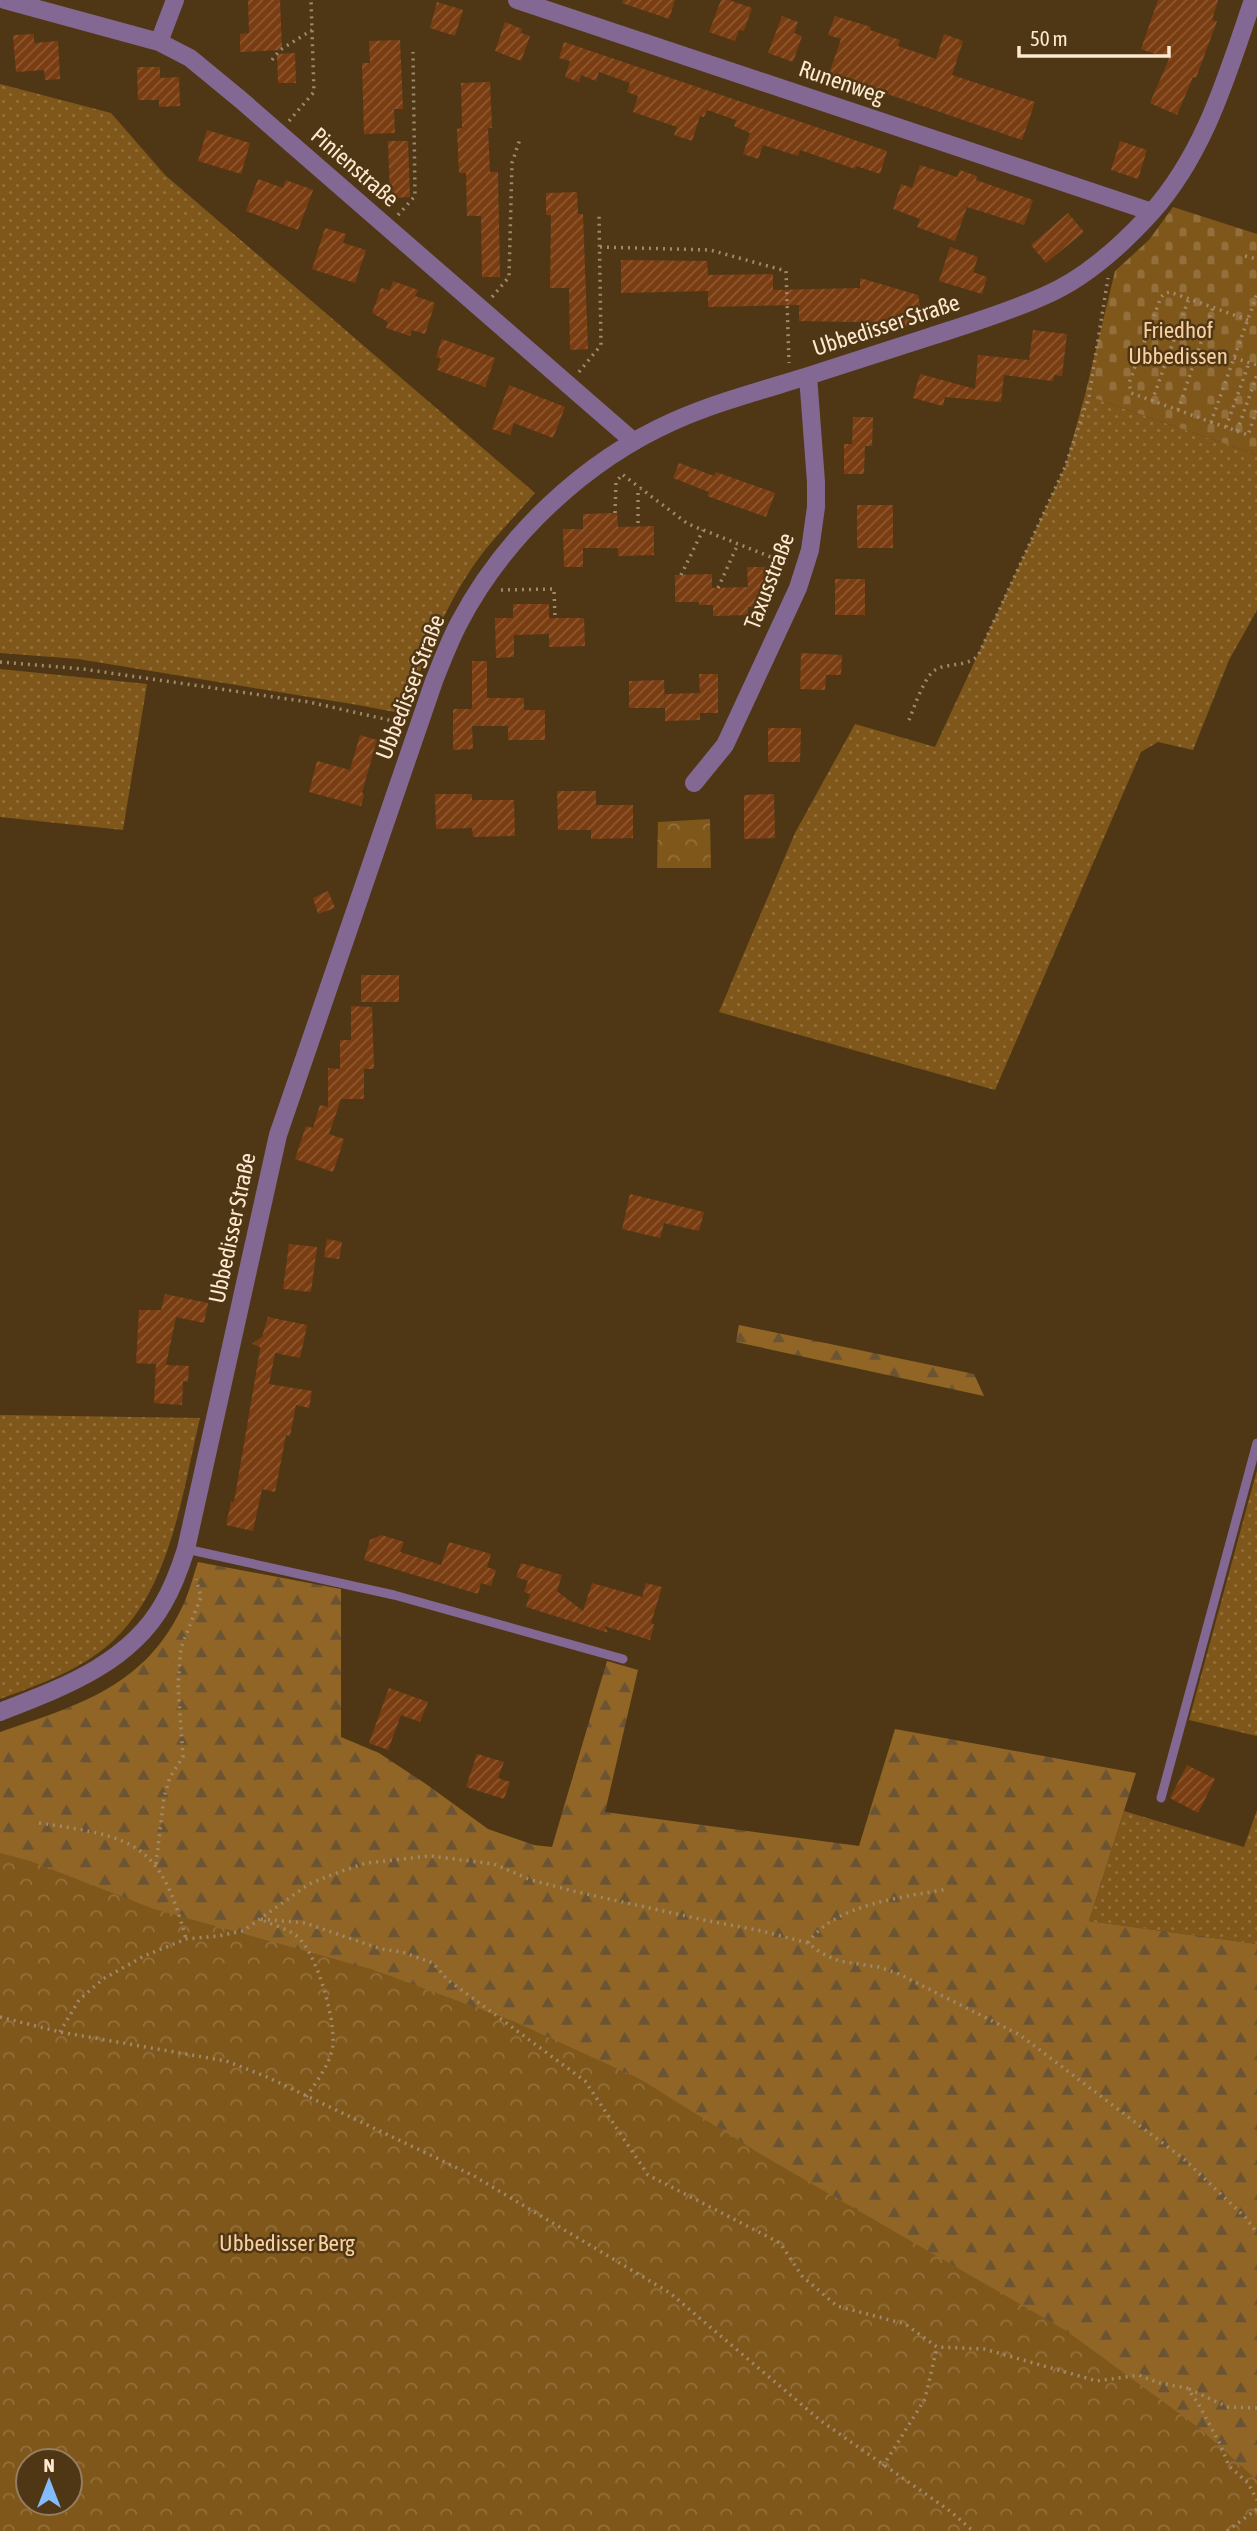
<svg xmlns="http://www.w3.org/2000/svg" width="1257" height="2531" font-family="'Asap Condensed',sans-serif">
	<style>
		.grass { fill: url(#grass-dots) }
		.forest { fill: url(#forest-firs) }
		.cemetery { fill: url(#cemetery-stones) }
		.park { fill: url(#park-crowns); fill-rule: evenodd }
		.building { fill: url(#building-hatch) }
		.lines { fill: none; stroke-linecap: round; stroke-linejoin: round }
		.path { stroke: #9f896b; stroke-width: 3.5; stroke-dasharray: 2 5; stroke-linecap: butt }
		.lane { stroke: #836894; stroke-width: 9 }
		.street { stroke: #836894; stroke-width: 18 }
		.labels { text-anchor: middle; stroke-width: 5; stroke-linejoin: round; paint-order: stroke }
		.street-label { font-size: 23px; fill: #fde9d0; stroke: #4f3715 }
		.park-label { font-size: 23px; fill: #f9d1a1; stroke: #4f3715 }
	</style>
	<defs>
		<pattern id="grass-dots" width="8" height="8" patternUnits="userSpaceOnUse" patternTransform="scale(1.75)"><rect width="8" height="8" fill="#80571b"/><path d="M2 2h.1M6 6h.1" fill="none" stroke="#936f3b" stroke-width="1.8" stroke-linecap="round"/></pattern>
		<pattern id="forest-firs" width="22" height="20" patternUnits="userSpaceOnUse" patternTransform="scale(1.75)"><rect width="22" height="20" fill="#916525"/><path d="M5 1l3.5 6h-7zM16 11l3.5 6h-7z" fill="#6b5433"/></pattern>
		<pattern id="cemetery-stones" width="16" height="16" patternUnits="userSpaceOnUse" patternTransform="scale(1.75)"><rect width="16" height="16" fill="#80571b"/><path d="M2 7V4a2 2 0 0 1 4 0v3zM10 15v-3a2 2 0 0 1 4 0v3z" fill="#936f3b"/></pattern>
		<pattern id="park-crowns" width="20" height="18" patternUnits="userSpaceOnUse" patternTransform="scale(1.75)"><rect width="20" height="18" fill="#80571b"/><path d="M2 6a3 3 0 1 1 6 0M12 15a3 3 0 1 1 6 0" fill="none" stroke="#936f3b"/></pattern>
		<pattern id="building-hatch" width="6" height="6" patternUnits="userSpaceOnUse" patternTransform="scale(1.75)"><rect width="6" height="6" fill="#793d11"/><path d="M-1 1l2-2M0 6l6-6M5 7l2-2" fill="none" stroke="#8d5933"/></pattern>
	</defs>
	<rect width="100%" height="100%" fill="#4f3715"/>
	<!-- grass -->
	<path class="grass" d="M 0,84 L 111,113 L 165,175 L 535,493 C 519,512 501,530 485,550 C 448,597 424,658 405,714 L 358,705 L 78,659 L 0,653 Z
		M 1085,395 L 1257,455 L 1257,610 L 1229,660 L 1193,750 L 1158,742 L 1141,752 L 995,1090 L 719,1012 L 795,833 L 855,724 L 935,747 L 1065,467 Z
		M 0,669 L 147,684 L 123,830 L 0,817 Z
		M 0,1415 L 200,1418 C 180,1502 169,1610 88,1660 C 61,1677 30,1688 0,1699 Z
		M 1257,1470 L 1257,1736 L 1189,1720 Z
		M 1257,1810 L 1257,1944 L 1089,1921 L 1124,1811 L 1244,1847 Z"/>
	<!-- forest -->
	<path class="forest" d="M 739,1325 L 974,1374 L 984,1396 L 736,1342 Z
		M 198,1562 L 341,1589 L 341,1737 L 379,1753 L 426,1784 L 488,1829 L 534,1845 L 552,1847 L 607,1661 L 638,1670 L 605,1812 L 859,1846 L 895,1729 L 1136,1773 L 1089,1921 L 1257,1944 L 1257,2531 L 0,2013 L 0,1732 C 79,1705 147,1686 184,1603 C 190,1590 193,1576 198,1562 Z"/>
	<!-- cemetery -->
	<path class="cemetery" d="M 1173,207 L 1257,234 L 1257,455 L 1085,395 L 1115,271 L 1149,240 Z"/>
	<!-- park -->
	<path class="park" d="M 710,819 L 711,868 L 657,868 L 658,822 Z
		M 0,1853 L 30,1861 L 154,1909 L 371,1969 L 513,2021 L 640,2079 L 762,2155 L 1065,2330 L 1198,2427 L 1257,2480 L 1257,2531 L 0,2531 ZM 70,2461 L 70,2503 L 28,2503 L 28,2461 Z"/>
	<!-- building -->
	<path class="building" d="M 248,0 L 280,0 L 282,50 L 240,52 L 240,34 L 249,33 Z
		M 623,0 L 675,0 L 669,19 L 622,3 Z
		M 721,0 L 729,0 L 752,8 L 744,31 L 739,30 L 735,41 L 709,32 Z
		M 1158,0 L 1218,0 L 1212,20 L 1217,21 L 1196,78 L 1193,77 L 1177,115 L 1150,103 L 1169,59 L 1141,49 Z
		M 437,2 L 463,10 L 455,36 L 430,28 Z
		M 782,16 L 798,22 L 794,33 L 802,36 L 793,62 L 768,53 Z
		M 835,16 L 871,27 L 870,30 L 900,40 L 898,46 L 936,59 L 944,34 L 963,41 L 952,75 L 1035,102 L 1022,140 L 829,74 L 841,39 L 828,35 Z
		M 505,22 L 522,29 L 521,33 L 530,36 L 521,61 L 495,51 Z
		M 34,34 L 34,43 L 58,41 L 60,79 L 45,80 L 44,70 L 16,72 L 13,35 Z
		M 400,40 L 403,109 L 394,109 L 395,133 L 364,134 L 362,63 L 370,63 L 369,41 Z
		M 564,42 L 887,151 L 880,174 L 856,166 L 855,169 L 800,150 L 798,156 L 763,145 L 758,159 L 743,154 L 750,133 L 734,126 L 736,120 L 707,110 L 704,117 L 700,116 L 692,141 L 674,135 L 677,127 L 633,112 L 638,96 L 627,92 L 630,83 L 599,72 L 596,81 L 581,75 L 579,82 L 565,77 L 570,61 L 559,58 Z
		M 295,53 L 296,83 L 278,83 L 277,54 Z
		M 137,67 L 160,67 L 160,78 L 179,77 L 180,106 L 159,107 L 159,100 L 138,100 Z
		M 490,82 L 492,128 L 488,128 L 490,172 L 498,172 L 500,277 L 482,277 L 481,216 L 467,216 L 466,173 L 459,173 L 457,129 L 462,128 L 461,83 Z
		M 207,130 L 250,143 L 241,174 L 198,161 Z
		M 388,141 L 408,141 L 410,197 L 390,198 Z
		M 1120,141 L 1147,150 L 1138,179 L 1111,170 Z
		M 920,165 L 957,177 L 960,170 L 977,176 L 976,180 L 1033,200 L 1024,225 L 967,207 L 955,241 L 917,227 L 920,219 L 893,209 L 901,184 L 912,188 Z
		M 258,179 L 283,188 L 286,180 L 313,190 L 298,230 L 246,211 Z
		M 577,192 L 578,214 L 583,214 L 588,349 L 570,350 L 569,288 L 550,288 L 551,215 L 546,215 L 546,193 Z
		M 1068,213 L 1084,232 L 1046,263 L 1031,245 Z
		M 325,228 L 346,234 L 343,243 L 366,250 L 355,283 L 312,269 Z
		M 950,247 L 978,257 L 973,272 L 987,277 L 982,294 L 939,281 Z
		M 621,260 L 707,261 L 708,275 L 773,274 L 773,290 L 860,288 L 860,278 L 918,295 L 923,321 L 905,327 L 905,323 L 799,321 L 799,305 L 708,307 L 708,291 L 621,293 Z
		M 393,281 L 418,290 L 415,296 L 435,303 L 425,334 L 412,330 L 410,336 L 386,328 L 388,322 L 372,313 L 381,288 L 390,290 Z
		M 1033,330 L 1067,334 L 1062,376 L 1054,375 L 1053,381 L 1004,375 L 1001,402 L 945,397 L 943,406 L 913,398 L 920,374 L 975,389 L 978,355 L 1029,360 Z
		M 442,339 L 495,358 L 485,387 L 437,370 L 441,358 L 436,357 Z
		M 509,385 L 565,407 L 553,438 L 514,423 L 510,435 L 492,429 Z
		M 853,417 L 873,417 L 872,446 L 865,446 L 864,474 L 844,474 L 844,444 L 852,444 Z
		M 679,463 L 714,476 L 716,472 L 775,493 L 766,517 L 707,496 L 709,492 L 673,478 Z
		M 857,505 L 893,505 L 893,548 L 857,548 Z
		M 617,513 L 618,527 L 654,526 L 654,555 L 618,556 L 618,548 L 583,548 L 583,567 L 564,567 L 563,529 L 583,529 L 583,514 Z
		M 747,567 L 765,567 L 766,607 L 748,607 L 748,615 L 713,616 L 713,605 L 699,605 L 699,602 L 675,602 L 675,575 L 712,574 L 712,588 L 748,587 Z
		M 835,579 L 865,579 L 865,615 L 835,615 Z
		M 513,604 L 549,604 L 549,618 L 584,618 L 585,646 L 549,647 L 549,634 L 514,635 L 514,657 L 496,658 L 495,618 L 513,618 Z
		M 801,653 L 842,655 L 841,675 L 826,675 L 825,690 L 800,689 Z
		M 472,661 L 487,661 L 487,698 L 524,698 L 524,710 L 545,710 L 545,740 L 508,740 L 508,726 L 472,726 L 473,749 L 453,750 L 453,709 L 472,709 Z
		M 699,674 L 718,674 L 718,713 L 700,713 L 700,720 L 665,721 L 665,694 L 700,693 Z
		M 664,680 L 665,708 L 629,708 L 629,681 Z
		M 768,728 L 801,728 L 800,762 L 768,762 Z
		M 360,735 L 377,740 L 362,792 L 364,795 L 361,806 L 309,792 L 317,761 L 350,770 Z
		M 557,791 L 596,791 L 596,805 L 633,805 L 633,838 L 591,839 L 591,830 L 558,830 Z
		M 435,794 L 472,794 L 472,800 L 514,800 L 515,836 L 473,837 L 472,828 L 436,829 Z
		M 774,794 L 775,838 L 744,839 L 744,795 Z
		M 328,891 L 335,908 L 318,914 L 313,898 Z
		M 361,975 L 399,975 L 399,1002 L 361,1002 Z
		M 351,1006 L 372,1007 L 374,1069 L 364,1069 L 364,1099 L 341,1099 L 329,1134 L 344,1139 L 333,1172 L 295,1159 L 306,1126 L 313,1128 L 320,1105 L 328,1107 L 328,1068 L 340,1069 L 340,1040 L 351,1040 Z
		M 630,1194 L 704,1212 L 699,1231 L 664,1223 L 660,1238 L 622,1229 Z
		M 327,1239 L 342,1242 L 339,1259 L 324,1257 Z
		M 289,1244 L 317,1247 L 311,1292 L 283,1289 Z
		M 165,1294 L 208,1303 L 204,1323 L 176,1317 L 166,1365 L 189,1366 L 188,1382 L 183,1381 L 182,1405 L 154,1403 L 156,1364 L 136,1363 L 139,1310 L 161,1310 Z
		M 268,1317 L 307,1325 L 300,1358 L 275,1353 L 269,1384 L 312,1391 L 309,1408 L 296,1405 L 290,1436 L 286,1435 L 275,1492 L 262,1489 L 253,1531 L 226,1525 L 231,1502 L 234,1502 L 260,1350 L 260,1347 L 252,1344 L 262,1337 Z
		M 381,1535 L 404,1542 L 400,1552 L 441,1565 L 449,1542 L 491,1554 L 487,1567 L 496,1570 L 491,1586 L 481,1583 L 478,1594 L 364,1560 L 370,1540 Z
		M 521,1563 L 562,1575 L 557,1591 L 583,1611 L 592,1583 L 642,1597 L 646,1583 L 662,1587 L 651,1623 L 654,1624 L 650,1640 L 604,1626 L 609,1633 L 526,1607 L 530,1594 L 524,1592 L 528,1581 L 516,1577 Z
		M 389,1688 L 428,1702 L 420,1722 L 401,1715 L 388,1750 L 369,1743 Z
		M 477,1754 L 504,1762 L 498,1778 L 510,1782 L 504,1799 L 466,1787 Z
		M 1187,1765 L 1215,1779 L 1198,1813 L 1170,1798 Z"/>
	<g class="lines">
		<!-- path -->
		<path class="path" d="M 272,60 L 280,50 L 312,30
			M 289,121 L 314,92 L 311,0
			M 398,215 L 415,196 L 413,52
			M 600,247 L 710,250 L 786,271 L 789,363
			M 1245,256 L 1257,259
			M 492,297 L 509,277 L 512,163 L 520,139
			M 1248,320 L 1170,292 L 1165,293 L 1161,297 L 1129,383 L 1131,393 L 1211,422 L 1257,294
			M 1234,358 L 1257,365
			M 579,372 L 601,345 L 599,215
			M 1152,401 L 1189,298
			M 1178,410 L 1213,307
			M 1211,422 L 1248,435 L 1257,409
			M 1226,427 L 1249,363
			M 1237,431 L 1257,375
			M 623,475 L 688,524 L 786,563
			M 615,513 L 616,482 L 622,475
			M 638,523 L 638,492 L 641,488
			M 681,575 L 703,530
			M 718,588 L 738,544
			M 501,590 L 554,589 L 555,618
			M 0,662 L 83,669 L 309,702 L 402,723
			M 909,720 C 914,708 924,677 935,670 C 948,662 964,668 978,656 L 1065,467 L 1089,396 L 1108,278
			M 39,1823 C 133,1837 160,1841 186,1939
			M 156,1864 L 164,1797 L 170,1777 L 183,1757 L 178,1685 L 181,1648 L 201,1597 L 196,1579
			M 261,1919 L 305,1923 L 381,1949 L 402,1952 L 433,1963 L 448,1980 L 585,2081 L 648,2175 L 780,2243 L 802,2276 L 837,2306 L 905,2324 L 937,2347 L 984,2349 L 1097,2381 L 1139,2375 L 1159,2383 L 1187,2388 L 1198,2403 L 1220,2444 L 1229,2466 L 1248,2483 L 1257,2500
			M 264,1921 C 273,1925 285,1928 294,1934 C 316,1948 335,2018 333,2044 C 331,2063 317,2081 306,2097
			M 808,1943 C 834,1904 904,1897 948,1889
			M 0,2017 L 60,2032 L 226,2061 L 265,2076 L 474,2176 L 670,2293 L 821,2421 L 950,2511 L 973,2531
			M 60,2032 L 79,2000 L 103,1979 L 144,1956 L 186,1939 L 218,1936 L 243,1931 L 309,1884 L 339,1872 L 366,1863 L 430,1856 L 494,1864 L 531,1880 L 573,1891 L 704,1920 L 762,1931 L 808,1943 L 821,1953 L 839,1961 L 878,1967 L 897,1973 L 1020,2035 L 1185,2160 L 1246,2218 L 1257,2233
			M 1189,2389 L 1228,2407 L 1257,2408
			M 883,2466 L 925,2399 L 937,2347
			M 1227,2531 L 1257,2509"/>
		<!-- lane -->
		<path class="lane" d="M 186,1549 L 394,1595 L 623,1659
			M 1161,1798 L 1257,1443"/>
		<!-- street -->
		<path class="street" d="M 5,0 L 159,42 L 190,58 L 241,100 L 633,441
			M 517,0 L 1152,212
			M 159,42 L 175,0
			M 694,783 L 725,745 L 798,588 L 810,550 L 816,507 L 816,482 L 808,376
			M 0,1712 C 61,1688 129,1664 163,1604 C 173,1587 180,1568 186,1549 L 278,1135 L 434,681 C 442,661 449,642 459,623 C 504,537 584,461 674,421 C 717,402 763,390 808,376 C 849,363 891,349 932,336 C 969,324 1008,312 1044,296 C 1084,279 1122,245 1151,213 C 1205,153 1227,75 1253,0"/>
	</g>
	<g class="labels">
		<!-- street labels -->
		<g class="street-label">
			<text transform="translate(842 82) rotate(19)" y="8">Runenweg</text>
			<text transform="translate(355 167) rotate(41)" y="8">Pinienstraße</text>
			<text transform="translate(886 325) rotate(-18)" y="8">Ubbedisser Straße</text>
			<text transform="translate(769 581) rotate(-69)" y="8">Taxusstraße</text>
			<text transform="translate(410 687) rotate(-69)" y="8">Ubbedisser Straße</text>
			<text transform="translate(232 1228) rotate(-78)" y="8">Ubbedisser Straße</text>
		</g>
		<!-- park labels -->
		<g class="park-label">
			<text x="1178" y="338">Friedhof<tspan x="1178" dy="26">Ubbedissen</tspan></text>
			<text x="287" y="2251">Ubbedisser Berg</text>
		</g>
	</g>
	<!-- north arrow -->
	<g transform="translate(49 2482)"><circle r="33" fill="#4f3715" stroke="#957e60" stroke-width="2"/>
	<path d="M0-5L12 26L0 18L-12 26Z" fill="#84bcfb"/>
	<text y="-10" font-size="19" font-weight="bold" text-anchor="middle" fill="#fde9d0">N</text>
	</g>
	<!-- scale -->
	<path d="M1019 46v10h150v-10" fill="none" stroke="#fde9d0" stroke-width="3.5"/>
	<text x="1030" y="46" font-size="21" fill="#fde9d0" stroke="#4f3715" stroke-width="5" paint-order="stroke">50 m</text>
</svg>
